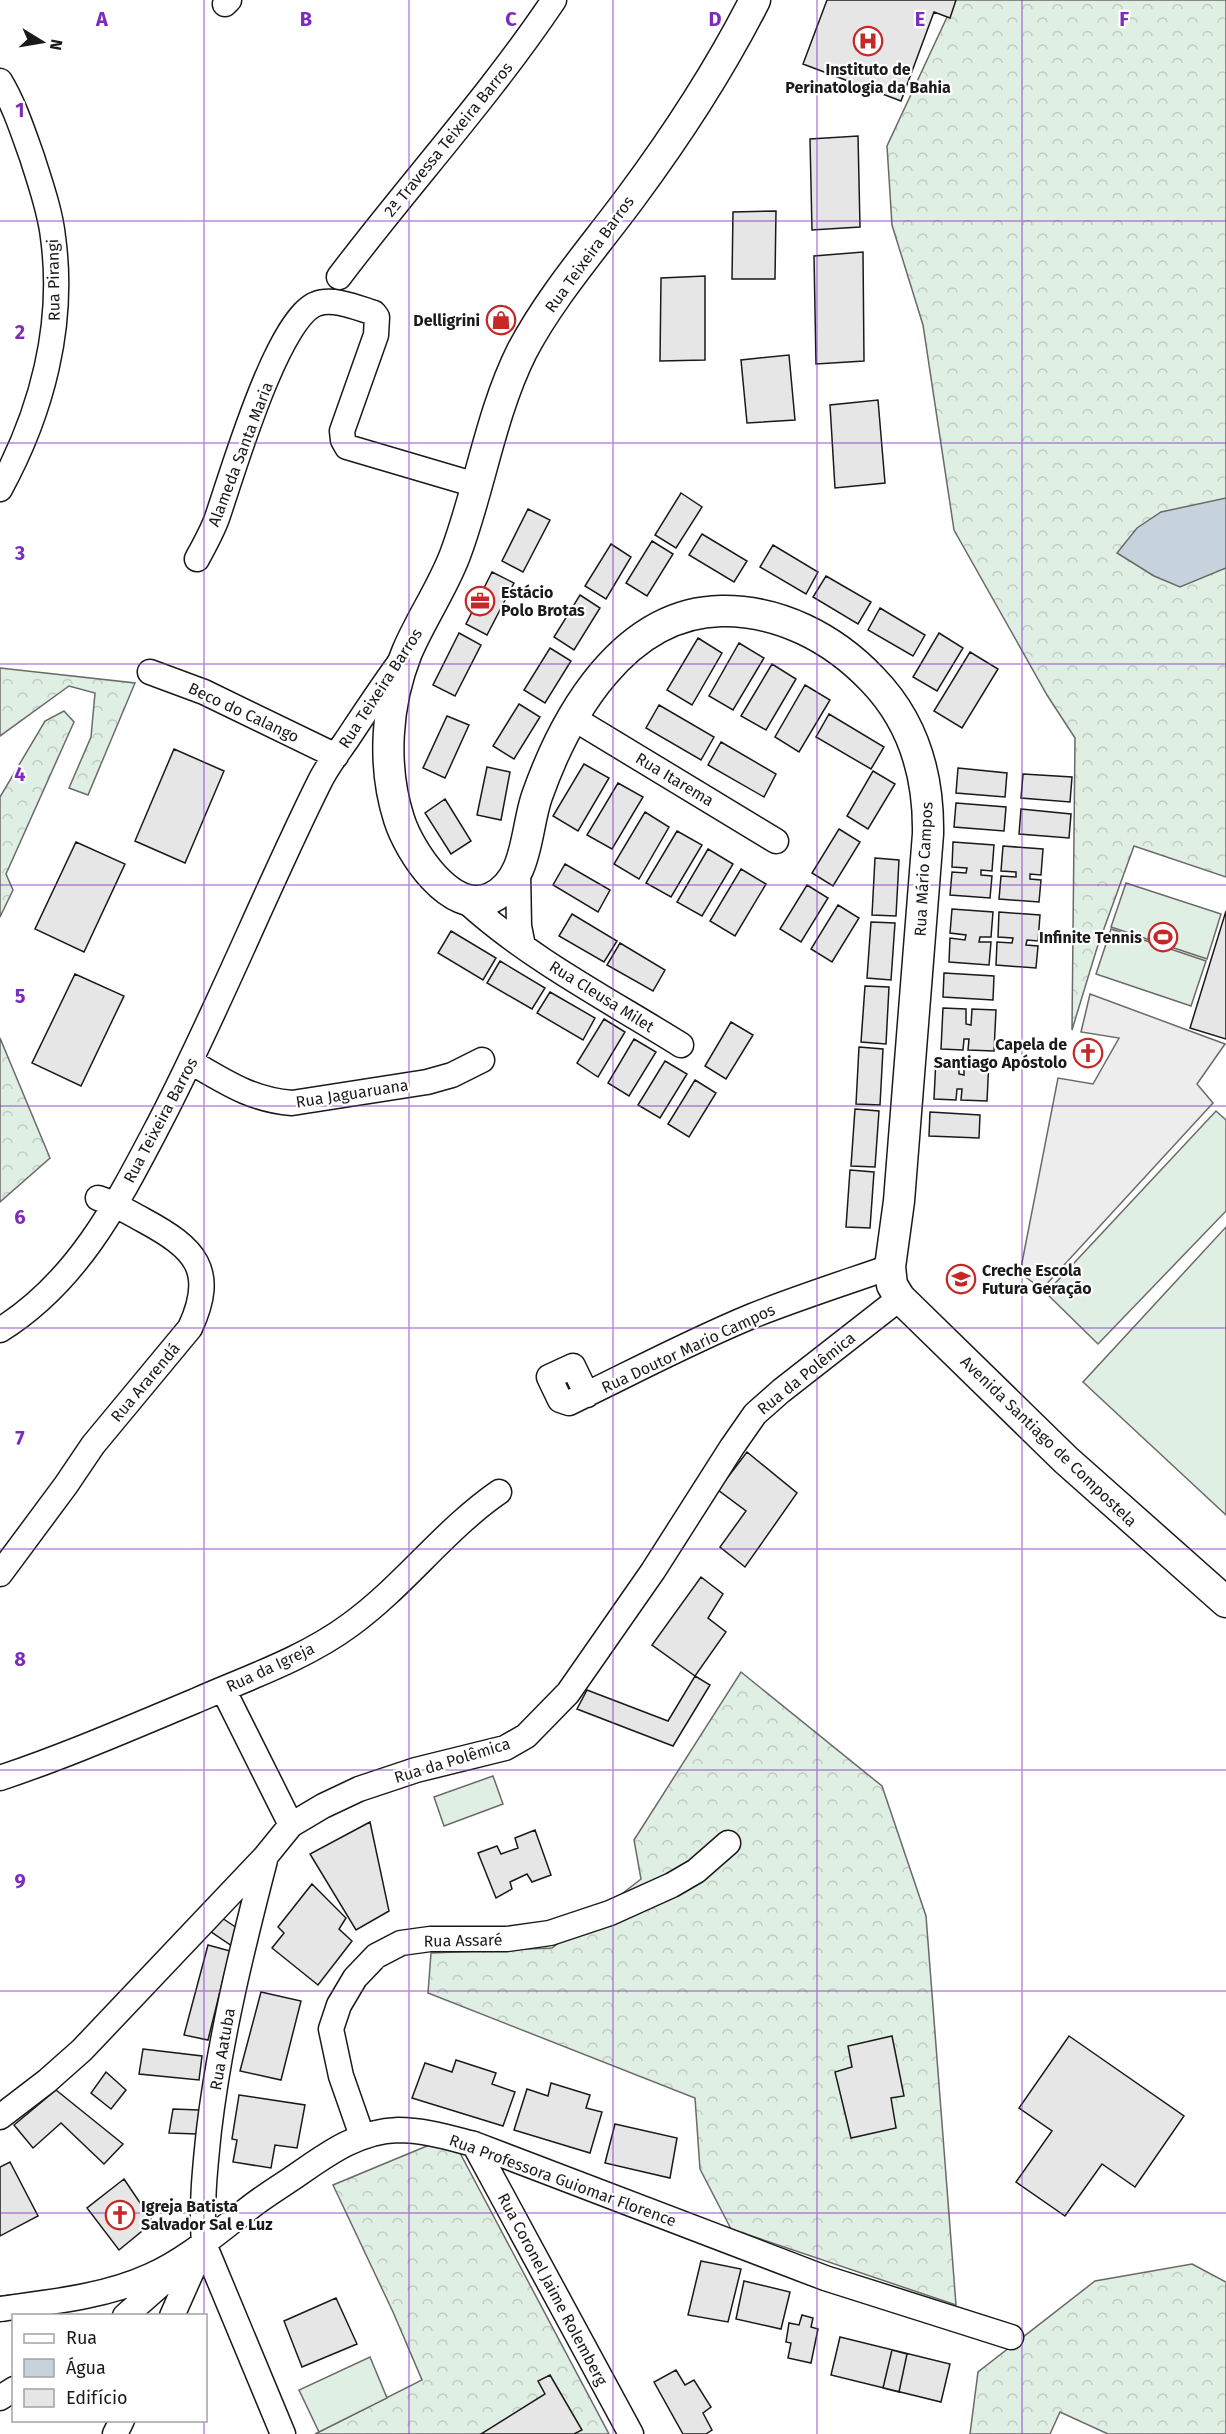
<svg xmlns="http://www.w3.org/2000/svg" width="1226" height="2434" font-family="'Fira Sans',sans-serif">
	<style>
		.forest { fill: url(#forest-crowns); stroke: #6a6a6a; stroke-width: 1.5 }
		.pitch { fill: #e0efe3; stroke: #6a6a6a; stroke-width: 1.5 }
		.parking { fill: #ededed; stroke: #6a6a6a; stroke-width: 1.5 }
		.water { fill: #c6d2dc; stroke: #6a6a6a; stroke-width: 1.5 }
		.building { fill: #e6e6e6; stroke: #1a1a1a; stroke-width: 1.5 }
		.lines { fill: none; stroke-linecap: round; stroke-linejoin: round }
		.minor-casing { stroke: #1a1a1a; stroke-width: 27 }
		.major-casing { stroke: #1a1a1a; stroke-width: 33 }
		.minor { stroke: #fff; stroke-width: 24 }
		.major { stroke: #fff; stroke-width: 30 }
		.grid { fill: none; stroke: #7b2cbf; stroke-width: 1.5; stroke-opacity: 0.55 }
		.labels { text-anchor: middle; stroke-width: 4.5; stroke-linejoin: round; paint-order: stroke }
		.poi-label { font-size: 16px; font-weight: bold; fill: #1a1a1a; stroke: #fff; text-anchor: end }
		.street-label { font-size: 16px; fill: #1a1a1a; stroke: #fff }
		.grid-label { font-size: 20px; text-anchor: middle; font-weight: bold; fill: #7b2cbf; stroke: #fff; stroke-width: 4.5; stroke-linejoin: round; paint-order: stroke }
	</style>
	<defs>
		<pattern id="forest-crowns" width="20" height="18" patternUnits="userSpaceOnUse" patternTransform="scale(1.5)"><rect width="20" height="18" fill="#e0efe3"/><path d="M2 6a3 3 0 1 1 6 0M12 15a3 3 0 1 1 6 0" fill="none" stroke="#c0ccc2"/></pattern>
	</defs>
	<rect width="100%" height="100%" fill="#fff"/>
	<!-- forest -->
	<path class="forest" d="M 955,0 L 1226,0 L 1226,877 L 1134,846 L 1097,948 L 1072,1030 L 1075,738 L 1047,695 L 954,530 L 923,325 L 892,225 L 887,146 Z
		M 0,668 L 135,683 L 88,795 L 69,788 L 91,737 L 95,693 L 69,686 L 0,736 Z
		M 64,711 L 74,722 L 6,874 L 13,890 L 0,917 L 0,797 L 45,721 Z
		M 0,1038 L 50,1158 L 0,1202 Z
		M 741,1672 L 882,1786 L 926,1916 L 956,2305 L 731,2229 L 700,2169 L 695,2098 L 428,1993 L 431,1953 L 552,1948 L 641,1879 L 634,1840 Z
		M 451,2136 L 609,2434 L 315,2434 L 422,2380 L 393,2312 L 333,2185 Z
		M 1192,2264 L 1226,2282 L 1226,2434 L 1108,2434 L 1060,2412 L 1050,2434 L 970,2434 L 978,2372 L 1095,2281 Z"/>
	<!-- pitch -->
	<path class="pitch" d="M 1126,883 L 1221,914 L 1207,959 L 1111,927 Z
		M 1111,929 L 1206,961 L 1191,1006 L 1096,974 Z
		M 1216,1111 L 1226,1120 L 1226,1211 L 1098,1344 L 1046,1293 Z
		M 1226,1227 L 1226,1515 L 1083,1382 Z
		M 493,1776 L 503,1804 L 444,1826 L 434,1797 Z
		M 370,2357 L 387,2398 L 319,2432 L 299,2390 Z"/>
	<!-- parking -->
	<path class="parking" d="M 1090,994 L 1225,1044 L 1197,1084 L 1213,1103 L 1042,1289 L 1020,1273 L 1058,1078 L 1093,1084 L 1119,1038 L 1081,1032 Z"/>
	<!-- water -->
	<path class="water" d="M 1226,498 L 1226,568 L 1180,587 L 1154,576 L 1117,553 L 1137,528 L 1161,512 Z"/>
	<!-- building -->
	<path class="building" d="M 827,0 L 956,0 L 950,18 L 934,12 L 901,101 L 803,64 Z
		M 858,136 L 860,227 L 812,230 L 810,139 Z
		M 776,211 L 775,279 L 732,279 L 733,212 Z
		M 863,252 L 864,361 L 816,364 L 814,256 Z
		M 705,276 L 705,360 L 660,361 L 661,278 Z
		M 789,355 L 795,420 L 747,423 L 741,360 Z
		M 878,400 L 885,483 L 835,488 L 830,405 Z
		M 681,493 L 702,507 L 676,548 L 655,535 Z
		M 528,509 L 550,520 L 523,572 L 502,561 Z
		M 702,534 L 747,561 L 734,582 L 689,555 Z
		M 652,541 L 673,554 L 647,596 L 626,583 Z
		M 611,544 L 631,557 L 606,599 L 585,586 Z
		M 773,545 L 818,572 L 806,594 L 760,567 Z
		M 492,572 L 514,583 L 487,635 L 466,624 Z
		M 826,576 L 871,602 L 858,624 L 813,597 Z
		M 580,595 L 600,608 L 574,650 L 554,637 Z
		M 880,608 L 925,635 L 913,656 L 868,630 Z
		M 459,633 L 481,645 L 455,696 L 433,685 Z
		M 939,633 L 963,648 L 937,691 L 913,677 Z
		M 698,638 L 722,653 L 692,705 L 667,690 Z
		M 739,643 L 764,658 L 733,710 L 709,696 Z
		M 550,648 L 571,661 L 545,703 L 524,690 Z
		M 970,652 L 998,669 L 962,728 L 934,711 Z
		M 772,664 L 796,679 L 766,730 L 741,716 Z
		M 805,685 L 830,700 L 799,752 L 775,737 Z
		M 519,704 L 540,717 L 514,759 L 493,746 Z
		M 659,705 L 714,737 L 701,760 L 646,728 Z
		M 829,714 L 884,747 L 871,769 L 816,737 Z
		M 447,716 L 469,725 L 445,778 L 423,768 Z
		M 721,742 L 776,774 L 764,797 L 708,765 Z
		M 174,749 L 224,771 L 185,863 L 135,841 Z
		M 584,764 L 609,778 L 578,831 L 553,816 Z
		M 487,767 L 510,772 L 501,820 L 477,815 Z
		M 958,768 L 1007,773 L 1005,797 L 956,793 Z
		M 873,771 L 895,784 L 868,829 L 847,816 Z
		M 1023,774 L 1072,777 L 1070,802 L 1021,798 Z
		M 618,783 L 643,797 L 612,849 L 587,835 Z
		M 445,799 L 471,841 L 451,854 L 425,813 Z
		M 956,803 L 1006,807 L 1004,831 L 954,827 Z
		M 1021,809 L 1071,814 L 1069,838 L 1019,834 Z
		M 645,812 L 669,827 L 639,879 L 614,864 Z
		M 839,829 L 860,842 L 833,886 L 812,873 Z
		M 677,831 L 702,845 L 671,897 L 646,883 Z
		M 76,842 L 125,864 L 84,952 L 35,929 Z
		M 953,842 L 994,845 L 992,871 L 981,870 L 981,875 L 992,876 L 990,898 L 950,895 L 952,872 L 966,873 L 967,868 L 952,867 Z
		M 1003,846 L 1043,849 L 1041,875 L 1030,874 L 1030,879 L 1041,880 L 1039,902 L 999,899 L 1001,876 L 1016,877 L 1016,872 L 1001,871 Z
		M 708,849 L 733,864 L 702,916 L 677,902 Z
		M 875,858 L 899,860 L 896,916 L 872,915 Z
		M 565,864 L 610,890 L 598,912 L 553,885 Z
		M 741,869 L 766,884 L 735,936 L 710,921 Z
		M 807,885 L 828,898 L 801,942 L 780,929 Z
		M 838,905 L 859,918 L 832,962 L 811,949 Z
		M 952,909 L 993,912 L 991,937 L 980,937 L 979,942 L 991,942 L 989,965 L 949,962 L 950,938 L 965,940 L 966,935 L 950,933 Z
		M 1226,911 L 1226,1039 L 1190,1028 Z
		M 999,912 L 1040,915 L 1038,941 L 1027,940 L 1026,945 L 1038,946 L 1036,968 L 996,965 L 997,942 L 1012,943 L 1013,938 L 998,937 Z
		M 572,914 L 617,941 L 604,962 L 559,936 Z
		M 871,922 L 895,923 L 891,980 L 867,978 Z
		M 451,931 L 496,958 L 483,980 L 438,953 Z
		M 620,943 L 665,970 L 653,991 L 607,965 Z
		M 500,961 L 545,988 L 532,1009 L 487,983 Z
		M 944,973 L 994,976 L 993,1000 L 943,997 Z
		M 75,974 L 124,996 L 81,1086 L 32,1063 Z
		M 865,986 L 889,987 L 886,1044 L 861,1042 Z
		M 550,992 L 595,1018 L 583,1040 L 537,1013 Z
		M 943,1008 L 966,1009 L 966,1024 L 971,1025 L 972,1009 L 996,1010 L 994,1051 L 968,1050 L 969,1039 L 964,1039 L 963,1050 L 941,1049 Z
		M 604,1019 L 625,1032 L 598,1077 L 577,1063 Z
		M 731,1022 L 753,1035 L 726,1079 L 705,1066 Z
		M 634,1039 L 656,1052 L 629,1096 L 608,1083 Z
		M1078 1053a10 10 0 1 1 20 0a10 10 0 1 1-20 0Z
		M 859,1047 L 883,1049 L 880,1105 L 856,1104 Z
		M 936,1058 L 959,1059 L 959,1074 L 964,1075 L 964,1059 L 989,1060 L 987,1101 L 961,1100 L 962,1089 L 957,1089 L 956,1100 L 934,1099 Z
		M 665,1061 L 687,1074 L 660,1118 L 638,1105 Z
		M 695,1080 L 716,1093 L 689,1137 L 668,1124 Z
		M 855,1109 L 879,1111 L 875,1167 L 851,1166 Z
		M 930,1112 L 980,1115 L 979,1138 L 929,1136 Z
		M 850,1170 L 874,1172 L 870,1228 L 846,1227 Z
		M 747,1452 L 797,1493 L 745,1567 L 720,1547 L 746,1511 L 718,1490 Z
		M 701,1577 L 723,1594 L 708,1618 L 726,1632 L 695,1676 L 652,1645 Z
		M 695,1676 L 710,1685 L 673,1746 L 577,1709 L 587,1690 L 668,1721 Z
		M 370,1822 L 389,1911 L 356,1930 L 310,1854 Z
		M 535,1830 L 551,1875 L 532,1882 L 527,1874 L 510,1882 L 512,1889 L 496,1898 L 478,1853 L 497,1846 L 501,1854 L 518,1848 L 515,1838 Z
		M 312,1884 L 346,1918 L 339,1929 L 352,1941 L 318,1985 L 272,1948 L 284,1933 L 278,1927 Z
		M 219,1916 L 237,1928 L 232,1946 L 207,1929 Z
		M 208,1945 L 230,1951 L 208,2040 L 184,2035 Z
		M 261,1992 L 301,2001 L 281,2080 L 240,2071 Z
		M 892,2036 L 904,2096 L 891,2098 L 896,2128 L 851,2138 L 835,2072 L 852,2067 L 848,2046 Z
		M 1069,2036 L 1184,2116 L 1135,2187 L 1102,2164 L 1065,2216 L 1016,2182 L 1052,2131 L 1019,2108 Z
		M 143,2049 L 202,2056 L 199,2080 L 139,2074 Z
		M 456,2060 L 496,2073 L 492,2084 L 515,2092 L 503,2126 L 412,2098 L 425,2063 L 452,2072 Z
		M 106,2072 L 126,2090 L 111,2109 L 91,2093 Z
		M 551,2083 L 590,2095 L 586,2108 L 602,2112 L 590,2153 L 514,2130 L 527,2089 L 548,2096 Z
		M 56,2090 L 123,2144 L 104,2164 L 61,2123 L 33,2148 L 14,2125 Z
		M 239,2095 L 305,2105 L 297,2148 L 275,2145 L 271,2168 L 233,2162 L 237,2140 L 232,2139 Z
		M 173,2109 L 199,2110 L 197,2134 L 169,2133 Z
		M 615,2124 L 677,2138 L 670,2178 L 605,2163 Z
		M 10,2162 L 38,2216 L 0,2236 L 0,2167 Z
		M 124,2179 L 153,2222 L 119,2250 L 87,2208 Z
		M 701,2261 L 741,2269 L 728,2322 L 688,2315 Z
		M 744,2281 L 790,2292 L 781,2329 L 736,2319 Z
		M 336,2298 L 357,2344 L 302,2367 L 284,2321 Z
		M 802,2315 L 813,2318 L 811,2327 L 818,2329 L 811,2363 L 788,2358 L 791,2343 L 786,2342 L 789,2323 L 799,2325 Z
		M 840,2337 L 950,2364 L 941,2402 L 831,2375 Z
		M 892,2350 L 907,2354 L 899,2392 L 883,2388 Z
		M 676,2370 L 685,2385 L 694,2380 L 711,2407 L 703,2413 L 712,2430 L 706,2434 L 683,2434 L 654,2382 Z
		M 550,2375 L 582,2430 L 574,2434 L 481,2434 L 545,2394 L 538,2381 Z"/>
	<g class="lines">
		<!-- minor casing -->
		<g class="minor-casing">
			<path id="minor" d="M 225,4 L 229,0
				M 0,81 C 14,104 23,132 32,157 C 40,183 50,210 53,237 C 65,325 42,412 0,489
				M 339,277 C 410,183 489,97 554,0
				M 197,559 C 204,546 212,532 217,518 C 232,475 277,319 316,304 C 333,297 358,308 374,313 L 377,317 L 376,335 L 342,431 L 343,440 L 347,447 L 476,485
				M 150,672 L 204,692 L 336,756
				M 573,718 L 776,841
				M 518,872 L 519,926 L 523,946
				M 466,901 C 528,958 609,1000 681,1045
				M 191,1062 C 225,1082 252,1100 292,1103 L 427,1082 L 452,1075 L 482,1060
				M 0,1330 C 79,1281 119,1200 161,1120 C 218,1010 264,894 319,783 C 326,768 337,754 346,741 C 364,714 381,688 400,662
				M 587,1395 L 573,1366 L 549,1377 L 560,1400 L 569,1403 C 629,1374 689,1342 752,1316 C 797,1298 844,1283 890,1267
				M 0,1574 L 66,1485 L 93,1445 L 190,1328 C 217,1270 195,1248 143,1220 C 128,1212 114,1203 98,1198
				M 223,1689 L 291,1825
				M 0,1778 C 66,1756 130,1728 195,1701 C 247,1678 304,1659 350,1625 C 404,1586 444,1530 499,1492
				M 265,1860 C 242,1949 220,2038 209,2130 C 205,2168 201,2205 204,2244 L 283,2434
				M 0,2117 L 47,2081 L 82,2050 L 265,1857 L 291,1825 L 323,1806 L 359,1789 L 416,1770 L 505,1748 L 526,1736 L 568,1693 L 653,1571 L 732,1447 L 755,1414 L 781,1391 L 900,1298
				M 362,2136 L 341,2076 L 331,2029 L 339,2005 L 355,1978 L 376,1956 L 401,1943 L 430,1939 L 507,1939 L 550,1933 L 610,1913 L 672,1885 L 696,1871 L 728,1843
				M 474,2144 L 631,2434
				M 0,2309 C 50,2302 104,2297 150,2276 C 186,2260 217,2233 248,2209 C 264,2196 283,2185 300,2173 C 330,2152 360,2131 398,2130 C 424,2130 450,2138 474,2144 L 825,2278 L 1011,2337
				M 125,2316 L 176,2271
				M 172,2316 L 199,2255
				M 0,2398 L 14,2389
				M 115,2434 L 122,2420"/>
		</g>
		<!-- major casing -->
		<g class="major-casing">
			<path id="major" d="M 755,0 C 720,69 677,135 631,197 C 594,247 551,296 522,351 C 490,415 480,489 455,555 C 442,589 421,619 407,652 C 386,704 382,766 399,819 C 409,851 451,916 491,898 C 529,880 525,830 537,796 C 566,714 624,613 721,611 C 779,610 833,638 872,679 C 914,722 929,776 928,834 L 899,1201 L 890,1267 L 892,1285 L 900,1298 L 1066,1460 L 1226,1602"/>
		</g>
		<!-- minor -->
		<use href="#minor" class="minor"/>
		<!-- major -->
		<use href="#major" class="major"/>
	</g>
	<!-- grid -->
	<path class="grid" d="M 204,0 L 204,2316M 409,0 L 409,2434M 613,0 L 613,2434M 817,0 L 817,2434M 1022,0 L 1022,2434M 0,221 L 1226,221M 0,443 L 1226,443M 0,664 L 1226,664M 0,885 L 1226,885M 0,1106 L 1226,1106M 0,1328 L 1226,1328M 0,1549 L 1226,1549M 0,1770 L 1226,1770M 0,1991 L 1226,1991M 0,2213 L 1226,2213M 204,2420 L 204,2434"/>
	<!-- icons -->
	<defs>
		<g id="hospital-ring" transform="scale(1.5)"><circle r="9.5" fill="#fff" stroke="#c62828" stroke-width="1.5"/><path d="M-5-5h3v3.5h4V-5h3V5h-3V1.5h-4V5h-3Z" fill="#c62828"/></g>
		<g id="shop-ring" transform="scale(1.5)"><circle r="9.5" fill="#fff" stroke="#c62828" stroke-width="1.5"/><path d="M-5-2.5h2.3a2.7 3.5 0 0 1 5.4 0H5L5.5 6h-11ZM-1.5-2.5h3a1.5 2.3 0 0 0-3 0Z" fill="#c62828"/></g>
		<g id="office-ring" transform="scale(1.5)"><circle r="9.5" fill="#fff" stroke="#c62828" stroke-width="1.5"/><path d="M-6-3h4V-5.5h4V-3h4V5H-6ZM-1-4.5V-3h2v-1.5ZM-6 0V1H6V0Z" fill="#c62828"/></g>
		<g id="stadium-ring" transform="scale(1.5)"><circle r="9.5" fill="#fff" stroke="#c62828" stroke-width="1.5"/><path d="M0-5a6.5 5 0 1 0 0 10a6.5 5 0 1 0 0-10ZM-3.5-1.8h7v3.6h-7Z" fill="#c62828"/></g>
		<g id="church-ring" transform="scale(1.5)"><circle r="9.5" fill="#fff" stroke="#c62828" stroke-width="1.5"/><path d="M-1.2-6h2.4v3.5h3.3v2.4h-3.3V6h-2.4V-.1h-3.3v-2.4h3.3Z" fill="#c62828"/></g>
		<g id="school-ring" transform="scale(1.5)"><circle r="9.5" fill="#fff" stroke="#c62828" stroke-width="1.5"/><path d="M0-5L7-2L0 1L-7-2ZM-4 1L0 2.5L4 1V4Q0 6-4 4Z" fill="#c62828"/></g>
	</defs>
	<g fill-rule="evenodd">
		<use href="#hospital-ring" x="868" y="41"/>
		<use href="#shop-ring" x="501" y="320"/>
		<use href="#office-ring" x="480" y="601"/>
		<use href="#stadium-ring" x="1163" y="937"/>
		<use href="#church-ring" x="1088" y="1053"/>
		<use href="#school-ring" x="961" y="1279"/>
		<use href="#church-ring" x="120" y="2215"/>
	</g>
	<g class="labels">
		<!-- poi labels -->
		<g class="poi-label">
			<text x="868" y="75" text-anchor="middle">Instituto de<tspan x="868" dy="18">Perinatologia da Bahia</tspan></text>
			<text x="480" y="326">Delligrini</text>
			<text x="501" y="598" text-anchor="start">Estácio<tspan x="501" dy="18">Polo Brotas</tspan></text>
			<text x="1142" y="943">Infinite Tennis</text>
			<text x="1067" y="1050">Capela de<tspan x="1067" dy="18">Santiago Apóstolo</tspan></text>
			<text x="982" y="1276" text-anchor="start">Creche Escola<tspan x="982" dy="18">Futura Geração</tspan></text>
			<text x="141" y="2212" text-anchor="start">Igreja Batista<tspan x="141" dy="18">Salvador Sal e Luz</tspan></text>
		</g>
		<!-- street labels -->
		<g class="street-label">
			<text transform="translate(448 139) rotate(-51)" y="6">2ª Travessa Teixeira Barros</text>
			<text transform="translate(589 254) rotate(-54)" y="6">Rua Teixeira Barros</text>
			<text transform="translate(53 280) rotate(-91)" y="6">Rua Pirangi</text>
			<text transform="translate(240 454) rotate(-69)" y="6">Alameda Santa Maria</text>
			<text transform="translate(380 688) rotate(-57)" y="6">Rua Teixeira Barros</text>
			<text transform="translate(244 712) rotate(25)" y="6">Beco do Calango</text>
			<text transform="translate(675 779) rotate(31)" y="6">Rua Itarema</text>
			<text transform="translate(923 869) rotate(-87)" y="6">Rua Mário Campos</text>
			<text transform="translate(602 996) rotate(32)" y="6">Rua Cleusa Milet</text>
			<text transform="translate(352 1093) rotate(-9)" y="6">Rua Jaguaruana</text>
			<text transform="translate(160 1120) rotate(-62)" y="6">Rua Teixeira Barros</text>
			<text transform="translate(688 1348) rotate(-25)" y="6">Rua Doutor Mario Campos</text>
			<text transform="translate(806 1373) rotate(-39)" y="6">Rua da Polêmica</text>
			<text transform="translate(145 1382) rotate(-50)" y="6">Rua Ararendá</text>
			<text transform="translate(1049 1441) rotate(44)" y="6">Avenida Santiago de Compostela</text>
			<text transform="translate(270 1667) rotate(-25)" y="6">Rua da Igreja</text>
			<text transform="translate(452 1760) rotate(-17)" y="6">Rua da Polêmica</text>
			<text transform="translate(463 1940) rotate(-1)" y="6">Rua Assaré</text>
			<text transform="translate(222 2049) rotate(-80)" y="6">Rua Aatuba</text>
			<text transform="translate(563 2180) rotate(20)" y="6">Rua Professora Guiomar Florence</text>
			<text transform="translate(553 2289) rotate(62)" y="6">Rua Coronel Jaime Rolemberg</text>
		</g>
	</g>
	<g class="grid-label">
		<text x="102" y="26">A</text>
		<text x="306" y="26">B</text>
		<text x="511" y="26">C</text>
		<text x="715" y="26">D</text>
		<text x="920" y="26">E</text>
		<text x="1124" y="26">F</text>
		<text x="20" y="117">1</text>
		<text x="20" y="339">2</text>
		<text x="20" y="560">3</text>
		<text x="20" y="781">4</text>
		<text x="20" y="1003">5</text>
		<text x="20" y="1224">6</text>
		<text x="20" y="1445">7</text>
		<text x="20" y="1666">8</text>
		<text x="20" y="1888">9</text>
	</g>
	<!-- legend -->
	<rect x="12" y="2314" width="195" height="108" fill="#ffffff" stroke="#a3a3a3" stroke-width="1.5"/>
	<rect x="24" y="2334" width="30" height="9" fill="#ffffff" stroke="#a3a3a3" stroke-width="1.5"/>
	<text x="66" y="2344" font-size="18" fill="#1a1a1a">Rua</text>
	<rect x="24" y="2359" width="30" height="18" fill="#c6d2dc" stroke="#a3a3a3" stroke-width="1.5"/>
	<text x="66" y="2374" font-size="18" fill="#1a1a1a">Água</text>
	<rect x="24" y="2389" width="30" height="18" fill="#e6e6e6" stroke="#a3a3a3" stroke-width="1.5"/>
	<text x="66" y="2404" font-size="18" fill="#1a1a1a">Edifício</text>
	<!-- north arrow -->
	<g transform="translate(42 42) rotate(101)" stroke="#ffffff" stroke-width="4.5" paint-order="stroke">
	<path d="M0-4.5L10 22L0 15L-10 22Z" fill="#1a1a1a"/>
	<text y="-9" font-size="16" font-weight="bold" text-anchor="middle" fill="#1a1a1a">N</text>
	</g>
</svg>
